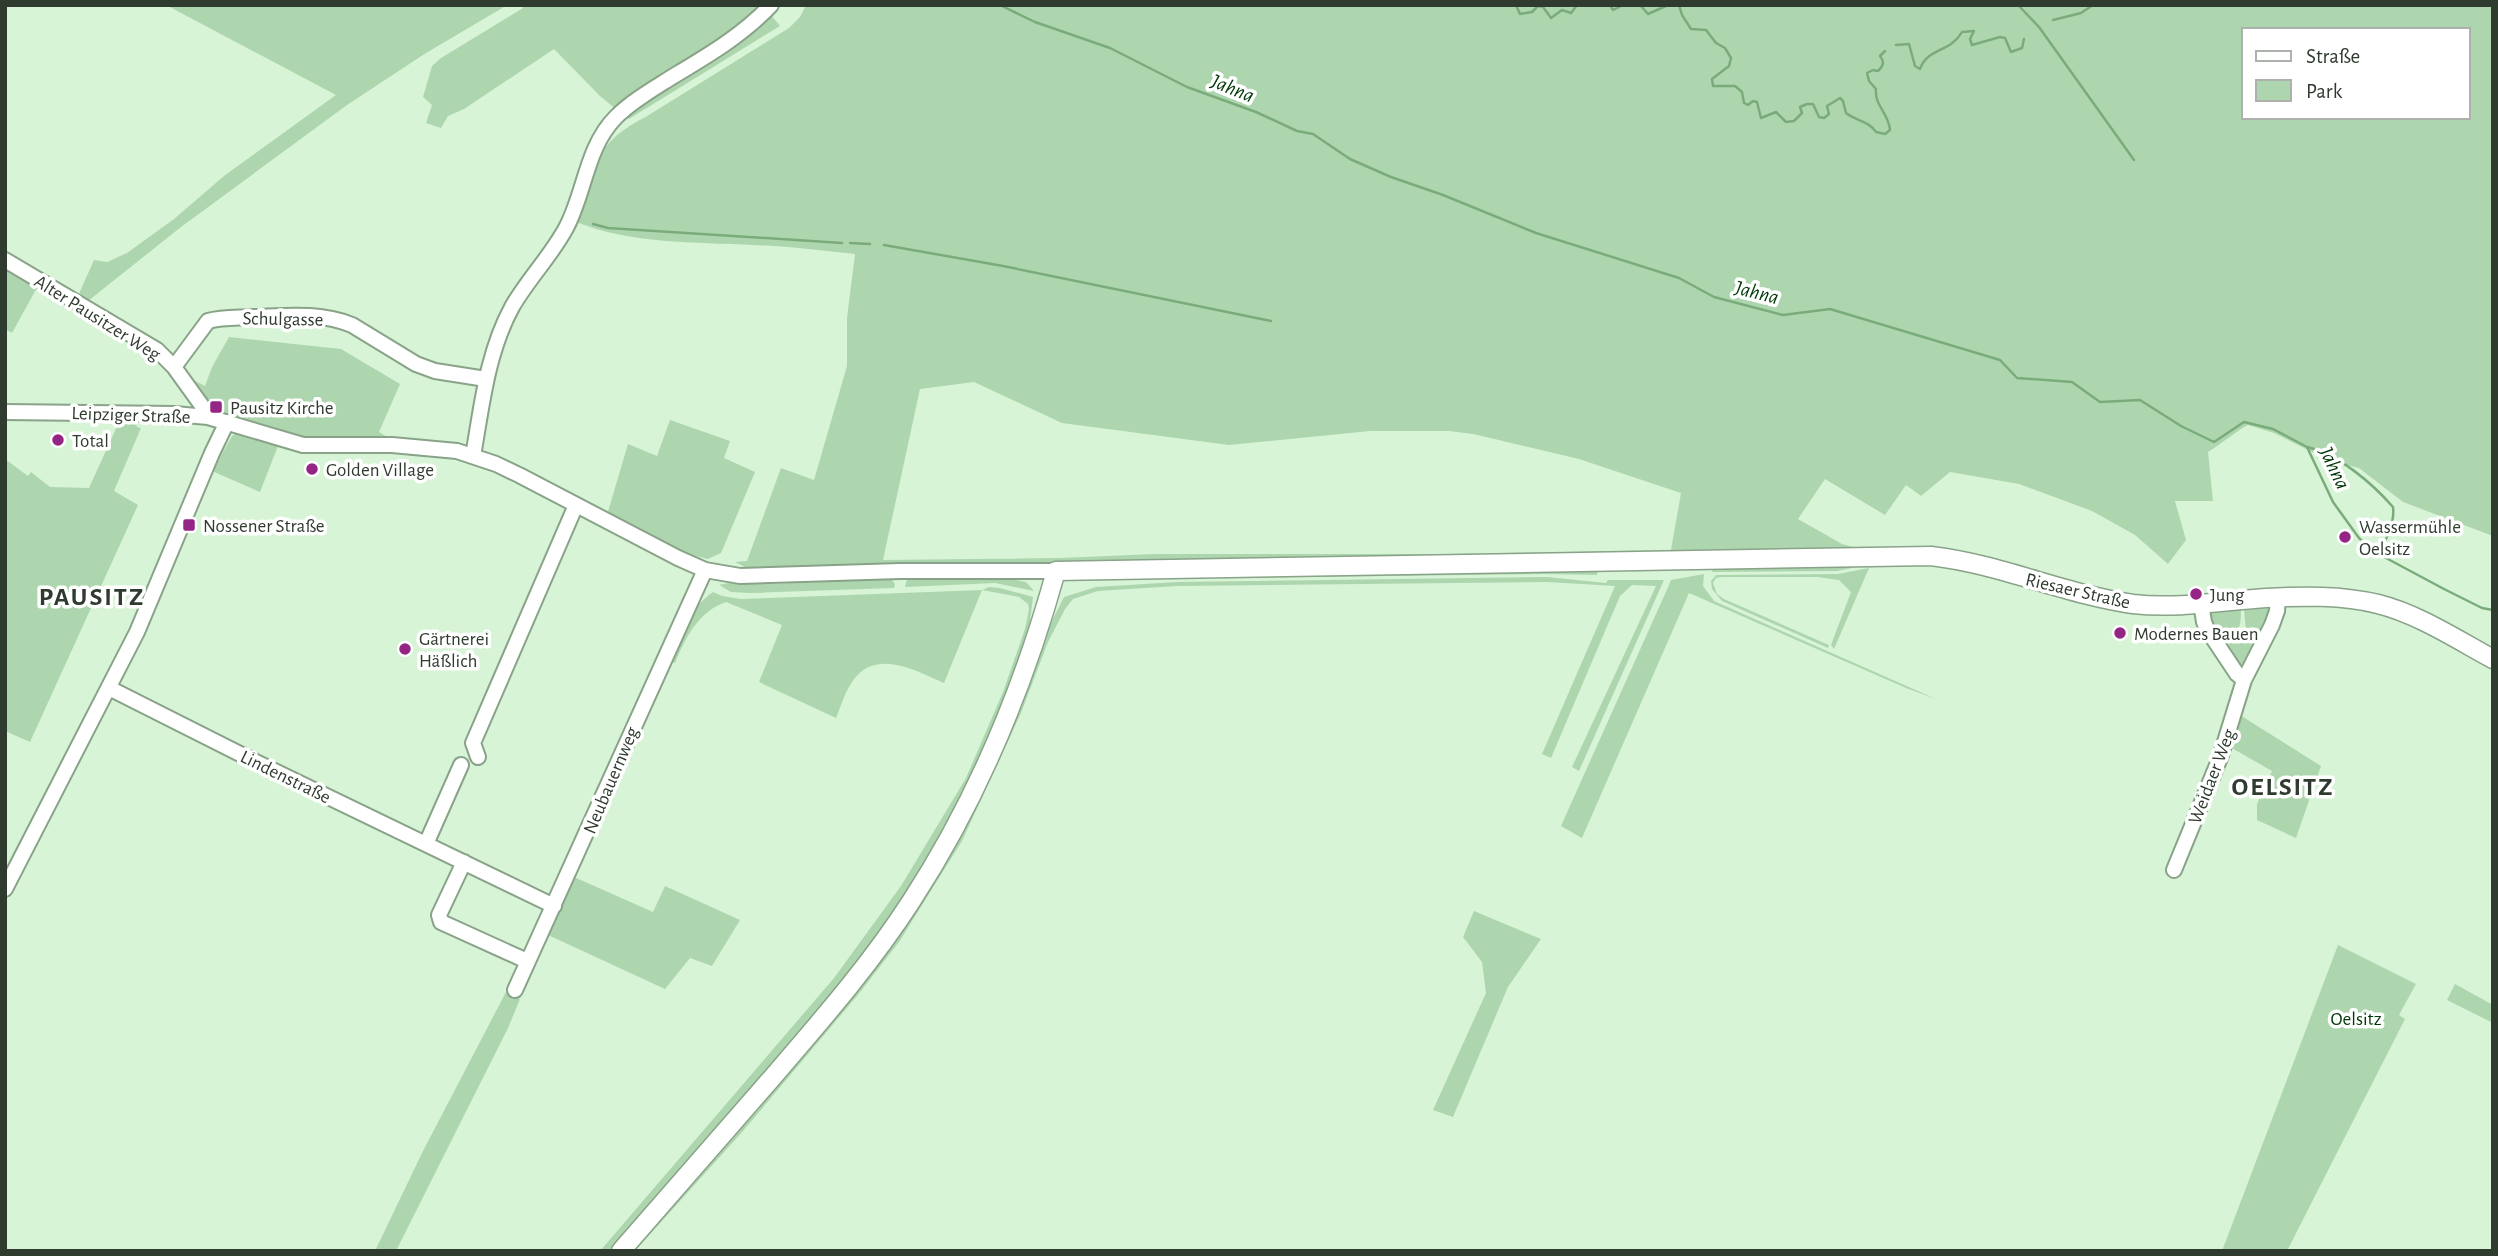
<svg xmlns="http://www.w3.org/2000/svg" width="2498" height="1256" font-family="'Alegreya Sans',sans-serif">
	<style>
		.green { fill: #aed6ae; fill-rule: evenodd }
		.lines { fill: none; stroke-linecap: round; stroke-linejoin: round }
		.stream { stroke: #7aac7b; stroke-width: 2.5 }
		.minor-casing { stroke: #88a388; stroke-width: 18 }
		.major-casing { stroke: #88a388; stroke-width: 21 }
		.minor { stroke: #fff; stroke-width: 14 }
		.major { stroke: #fff; stroke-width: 18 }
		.poi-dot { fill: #952584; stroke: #fff; stroke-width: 2.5 }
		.labels { text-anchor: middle; stroke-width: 7; stroke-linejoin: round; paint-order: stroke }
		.street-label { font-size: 19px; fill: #303b30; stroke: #fff }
		.poi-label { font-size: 19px; fill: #303b30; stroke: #fff; text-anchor: start }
		.park-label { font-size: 19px; fill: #003a09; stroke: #fff }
		.water-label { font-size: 21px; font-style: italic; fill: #003807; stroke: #fff }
		.district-label { font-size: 26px; font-weight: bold; letter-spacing: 2px; fill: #303b30; stroke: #fff }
	</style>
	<rect width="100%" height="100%" fill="#d7f4d7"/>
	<!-- green -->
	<path class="green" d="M 166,5 L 503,5 L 504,7 L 426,53 L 347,105 L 181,227 L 88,301 L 78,296 L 94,260 L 107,262 L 127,253 L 174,219 L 224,176 L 336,95 Z
		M 521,5 L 765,5 L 734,32 L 617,110 L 600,96 L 554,49 L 464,109 L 448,116 L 441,128 L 426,123 L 432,105 L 423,97 L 432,66 L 441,58 L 523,8 Z
		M 806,5 L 988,7 L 989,5 L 2493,5 L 2493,536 L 2403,502 L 2359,468 L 2330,461 L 2274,433 L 2248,425 C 2233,433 2223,443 2208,452 L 2213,501 L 2175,501 L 2186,540 L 2168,564 L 2135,535 L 2092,511 L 2019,484 L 1950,472 L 1921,496 L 1906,485 L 1885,515 L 1825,479 L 1798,519 L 1842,544 L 1853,547 L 1852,553 L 1676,553 L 1671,551 L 1667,556 L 745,567 L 735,562 L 747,561 L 781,468 L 814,480 L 847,366 L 847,318 L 855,254 C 821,251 787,246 753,245 C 694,242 631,244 576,222 C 592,173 593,143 644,118 L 789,28 L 800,17 ZM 2244,30 L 2468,30 L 2468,117 L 2244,117 ZM 974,382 L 1062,423 L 1229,445 L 1370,431 L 1449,431 L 1473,434 L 1579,459 L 1681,493 L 1671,550 L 1450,554 L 1155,554 L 1059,558 L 883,560 L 920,389 Z
		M 771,15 L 780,26 L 629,119 L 624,116 Z
		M 5,266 L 39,284 L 12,333 L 5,329 Z
		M 229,337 L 341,349 L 400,384 L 379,432 L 389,438 C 330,446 266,435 214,407 L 215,404 L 209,399 L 206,402 L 185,376 L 205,386 L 212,367 Z
		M 670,420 L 730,441 L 724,458 L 755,472 L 721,553 L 708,559 L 686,554 L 607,515 L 628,444 L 657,456 Z
		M 119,422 L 136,423 L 137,427 L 141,428 L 114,491 L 138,505 L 30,742 L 5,731 L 5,459 L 28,476 L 31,472 L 50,487 L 89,488 Z
		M 237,433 L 278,446 L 260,492 L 212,471 L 232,436 Z
		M 1851,565 L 1852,568 L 1837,571 L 1712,572 L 1713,568 Z
		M 1598,567 L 1597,575 L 1547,574 L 1231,578 L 1231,572 Z
		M 1869,568 L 1834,649 L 1831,645 L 1851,592 L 1839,580 L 1818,577 L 1722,577 L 1716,578 L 1713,583 L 1717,594 L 1724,599 L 1829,645 L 1828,648 L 1722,601 L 1712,589 L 1711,581 L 1716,575 L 1838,574 Z
		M 1704,574 L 1703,586 L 1714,601 L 1936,699 L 1906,688 L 1689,593 L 1582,838 L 1561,826 L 1669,585 L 1671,580 Z
		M 889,576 L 895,584 L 894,588 L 749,593 L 731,592 L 719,585 C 735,580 756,585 774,584 C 812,582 850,578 889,576 Z
		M 908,576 L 1000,577 L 1026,582 L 1034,591 L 995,583 L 905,587 Z
		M 1547,577 L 1606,583 L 1608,580 L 1664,580 L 1579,771 L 1572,767 L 1656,586 L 1632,585 L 1620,596 L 1551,758 L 1542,754 L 1615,586 L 1547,582 L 1177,586 L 1098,591 L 1073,599 L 1065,609 L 1048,642 L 1021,713 L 962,841 L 899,942 L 857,996 L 743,1131 L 635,1251 L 628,1251 L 893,937 L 1064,597 L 1096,587 L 1177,582 Z
		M 989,587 L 1000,588 L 1033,597 L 1029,630 L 1003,706 L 972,780 L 908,895 L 841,988 L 614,1251 L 600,1251 L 834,978 L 901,886 L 966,778 L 1003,692 L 1025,629 L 1029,609 L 1028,604 L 1019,597 L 982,590 L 944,683 C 916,671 875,647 852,682 C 845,692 841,706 836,718 L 759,682 L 782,625 L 726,602 C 699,611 685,638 675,663 L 668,660 C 680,634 689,609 713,592 L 722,596 L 741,599 L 982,590 Z
		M 2268,608 L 2270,614 L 2258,638 L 2246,631 L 2244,610 Z
		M 2241,610 C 2241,632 2238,632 2220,642 L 2210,622 L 2212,613 Z
		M 2238,635 L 2248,636 L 2257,641 L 2245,663 L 2238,665 L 2222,645 Z
		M 2240,715 L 2321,766 L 2296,838 L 2257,820 L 2257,804 L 2272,771 L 2230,747 Z
		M 574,877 L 653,912 L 665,886 L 740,920 L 712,966 L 690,958 L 665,989 L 548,935 Z
		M 1474,911 L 1541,939 L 1508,987 L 1453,1117 L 1433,1110 L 1486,993 L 1482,962 L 1463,937 Z
		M 2338,945 L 2416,984 L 2399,1015 L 2405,1019 L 2287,1251 L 2222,1251 Z
		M 2455,984 L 2493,1005 L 2493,1023 L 2447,1000 Z
		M 506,992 L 520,999 L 508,1028 L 396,1251 L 375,1251 L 423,1151 Z"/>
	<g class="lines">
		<!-- stream -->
		<path class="stream" d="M 1000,5 L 1035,22 L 1110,48 L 1187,87 L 1256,112 L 1297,131 L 1313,134 L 1350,159 L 1391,177 L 1443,195 L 1536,233 L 1679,278 L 1714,297 L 1783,315 L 1830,309 L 2000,360 L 2017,378 L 2072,382 L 2100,402 L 2140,400 L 2181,426 L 2214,442 L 2244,422 L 2273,429 L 2307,447 L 2333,502 L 2359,538 L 2371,550 L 2444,589 L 2482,608 L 2493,610
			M 1516,5 L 1520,14 L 1532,12 L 1538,6 L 1543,7 L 1551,18 L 1562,10 L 1571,13 L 1577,5
			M 1610,5 L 1613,10 L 1623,5
			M 1629,5 L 1641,6 L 1648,14 L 1668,5
			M 1679,5 L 1682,15 L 1691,29 L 1706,30 L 1716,43 L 1725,48 L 1731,58 L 1729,66 L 1712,79 L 1713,86 L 1735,86 L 1742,92 L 1744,103 L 1748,105 L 1753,101 L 1757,102 L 1761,118 L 1776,112 L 1786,122 L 1794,121 L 1802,113 L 1800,107 L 1807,104 L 1813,104 L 1819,117 L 1824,118 L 1829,114 L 1827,106 L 1840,98 L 1843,101 L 1846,113 C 1856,121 1869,121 1876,132 L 1885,134 L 1890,130 C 1889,114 1874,105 1876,89 L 1869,81 L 1867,73 L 1873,70 L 1878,71 C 1883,66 1885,62 1880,56 L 1885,51
			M 2018,5 L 2039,27 L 2134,160
			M 2053,20 L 2081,13 L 2093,5
			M 1896,45 L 1909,44 L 1915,66 L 1920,69 C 1928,47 1950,53 1962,32 L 1974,31 L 1970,39 L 1972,45 L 2000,37 L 2005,38 L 2011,52 L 2022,48 L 2024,39
			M 593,224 L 608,228 L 842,243
			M 850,243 L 870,244
			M 884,245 L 1003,266 L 1271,321
			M 2307,447 C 2338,454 2372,483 2393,507 C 2395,524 2386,540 2378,554"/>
		<!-- minor casing -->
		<g class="minor-casing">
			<path id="minor" d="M 5,260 L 157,350 L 174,367 L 205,410 L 208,417
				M 174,367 L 208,321 C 222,317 238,318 253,317 C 286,316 320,312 352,325 L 416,364 L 435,371 L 486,379
				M 5,412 L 174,414 L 208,417 L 303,445 L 392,445 L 457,451 L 496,464 L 519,475 L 678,558 L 705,570 L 740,576 L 900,571 L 1056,571
				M 473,456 C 482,405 487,353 512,307 C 528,279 551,256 566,228 C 585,193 586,147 616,117 C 632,101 653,89 672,77 C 707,56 743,35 771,5
				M 2201,603 L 2204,622 L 2207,629 L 2237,674 L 2244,680
				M 109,688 L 262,765 L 554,906
				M 478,757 L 473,743 L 576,505
				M 426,844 L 461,765
				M 464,862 L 439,915 L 441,922 L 527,961
				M 2174,870 L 2220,758 L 2244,680 L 2272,625 L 2277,611 L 2278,597
				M 5,889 L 137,632 L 212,453 L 227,422
				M 515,990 L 705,570"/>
		</g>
		<!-- major casing -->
		<g class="major-casing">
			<path id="major" d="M 621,1251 C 671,1193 721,1136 771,1079 C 820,1022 871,964 912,900 C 977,800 1024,686 1056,571 L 1931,556 C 2000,564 2064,594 2133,604 C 2176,609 2223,601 2266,598 C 2302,596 2342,595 2378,604 C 2418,614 2456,639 2493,659"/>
		</g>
		<!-- minor -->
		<use href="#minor" class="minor"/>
		<!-- major -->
		<use href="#major" class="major"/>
	</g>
	<!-- markers -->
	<g class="poi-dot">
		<rect x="209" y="400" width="14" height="14" rx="3.5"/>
		<circle cx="58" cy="440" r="7"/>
		<circle cx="312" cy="469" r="7"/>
		<rect x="182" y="518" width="14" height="14" rx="3.5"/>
		<circle cx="2345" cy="537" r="7"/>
		<circle cx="2196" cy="594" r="7"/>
		<circle cx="2120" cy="633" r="7"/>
		<circle cx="405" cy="649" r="7"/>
	</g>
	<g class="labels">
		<!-- street labels -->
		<g class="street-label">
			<text transform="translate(98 317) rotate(32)" y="7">Alter Pausitzer Weg</text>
			<text transform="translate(283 318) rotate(1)" y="7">Schulgasse</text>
			<text transform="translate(131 414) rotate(2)" y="7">Leipziger Straße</text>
			<text transform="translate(2078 590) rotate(13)" y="7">Riesaer Straße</text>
			<text transform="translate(286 776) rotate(26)" y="7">Lindenstraße</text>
			<text transform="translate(2211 776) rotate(-69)" y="7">Weidaer Weg</text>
			<text transform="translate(610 780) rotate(-67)" y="7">Neubauernweg</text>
		</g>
		<!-- poi labels -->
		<g class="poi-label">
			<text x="230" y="414">Pausitz Kirche</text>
			<text x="72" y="447">Total</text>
			<text x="326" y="476">Golden Village</text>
			<text x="203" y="532">Nossener Straße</text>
			<text x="2359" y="533">Wassermühle<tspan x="2359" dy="22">Oelsitz</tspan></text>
			<text x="2210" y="601">Jung</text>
			<text x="2134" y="640">Modernes Bauen</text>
			<text x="419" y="645">Gärtnerei<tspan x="419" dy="22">Häßlich</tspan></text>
		</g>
		<!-- park labels -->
		<g class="park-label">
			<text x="2356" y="1025">Oelsitz</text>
		</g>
		<!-- water labels -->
		<g class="water-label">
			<text transform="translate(1233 88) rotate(22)" y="7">Jahna</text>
			<text transform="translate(1757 292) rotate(14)" y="7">Jahna</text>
			<text transform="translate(2335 468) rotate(64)" y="7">Jahna</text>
		</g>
		<!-- district labels -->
		<g class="district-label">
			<text x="92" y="605">PAUSITZ</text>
			<text x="2283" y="795">OELSITZ</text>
		</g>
	</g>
	<!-- border -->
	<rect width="2498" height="1256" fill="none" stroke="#303b30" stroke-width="14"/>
	<!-- legend -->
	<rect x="2242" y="28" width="228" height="91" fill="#ffffff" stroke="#acb1ac" stroke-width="2"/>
	<rect x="2256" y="51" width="35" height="10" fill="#ffffff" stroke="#acb1ac" stroke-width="2"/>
	<text x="2306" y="63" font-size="21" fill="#303b30">Straße</text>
	<rect x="2256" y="80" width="35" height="21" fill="#aed6ae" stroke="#acb1ac" stroke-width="2"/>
	<text x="2306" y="98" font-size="21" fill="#303b30">Park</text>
</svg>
